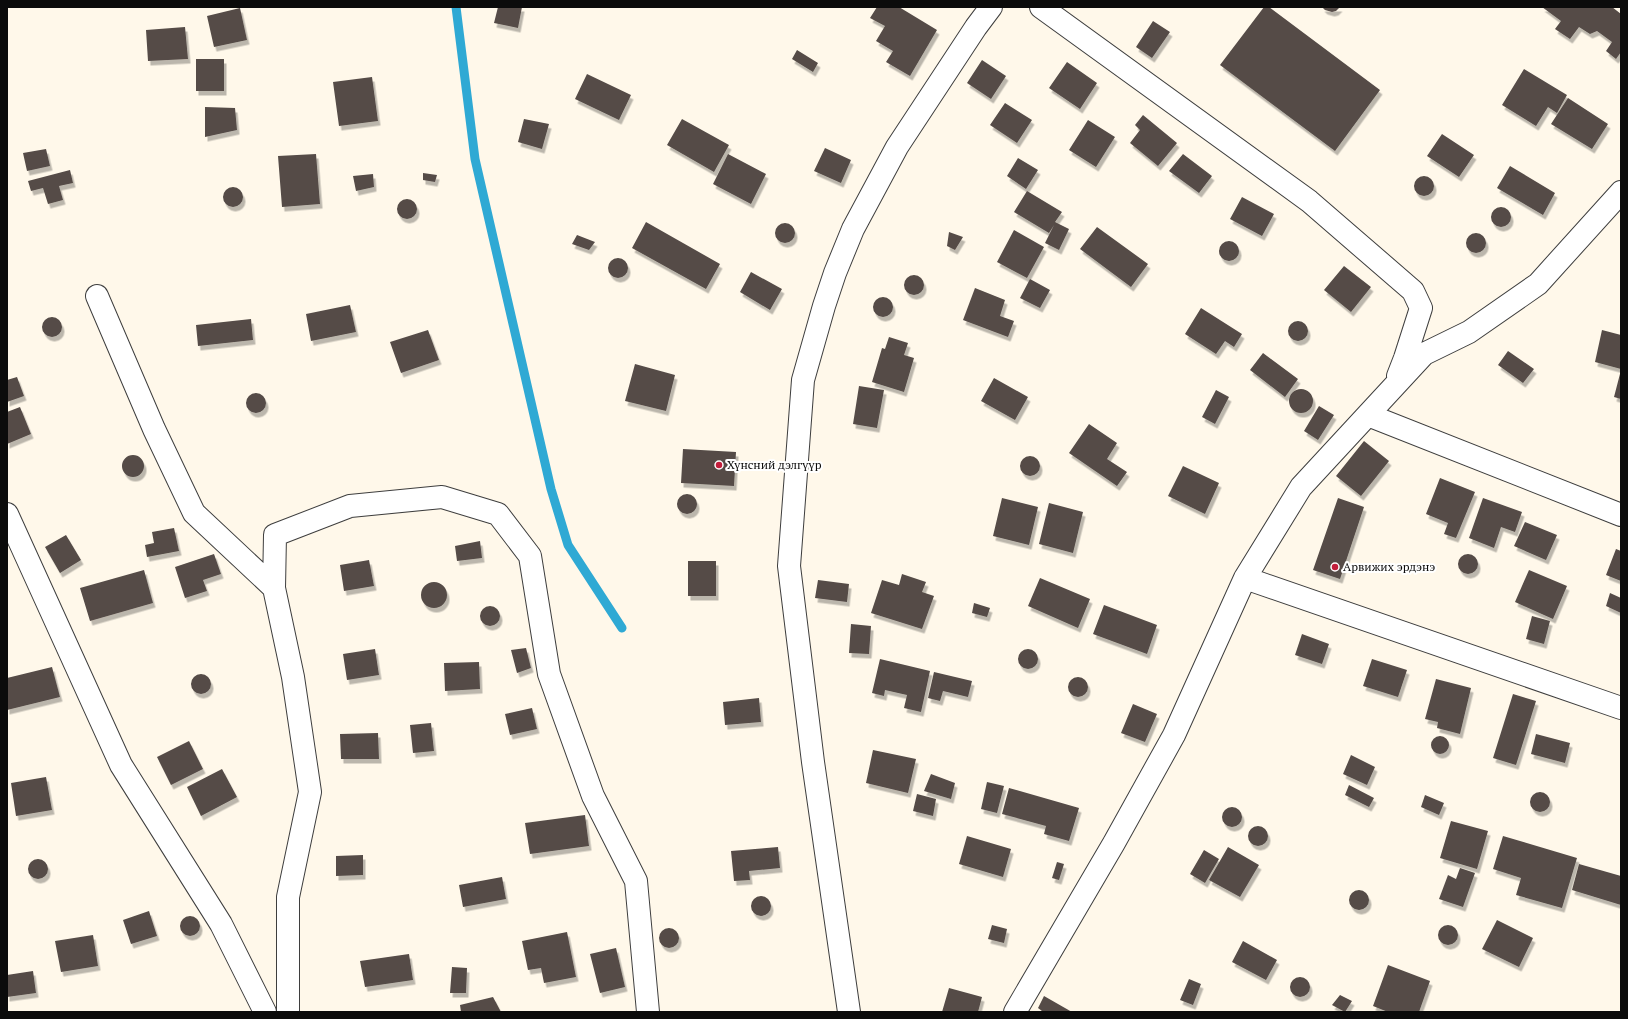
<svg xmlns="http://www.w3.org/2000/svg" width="1628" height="1019" font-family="'PT Serif',serif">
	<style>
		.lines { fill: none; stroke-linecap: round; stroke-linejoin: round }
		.stream { stroke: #2fa9d4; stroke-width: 9 }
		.building { fill: #544b47; filter: url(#shadow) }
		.minor-casing { stroke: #3e3e3e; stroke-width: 24 }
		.minor { stroke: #fff; stroke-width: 22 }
		.poi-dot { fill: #c21d3b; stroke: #fff; stroke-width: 1.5 }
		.labels { text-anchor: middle; stroke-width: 4; stroke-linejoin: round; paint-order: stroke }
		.poi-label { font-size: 12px; fill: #0b0b0b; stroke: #fff; text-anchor: start }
	</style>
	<defs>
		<filter id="shadow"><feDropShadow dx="2.5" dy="4.5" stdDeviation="0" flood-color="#0004"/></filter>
	</defs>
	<rect width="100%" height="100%" fill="#fff8ea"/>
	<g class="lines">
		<!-- stream -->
		<path class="stream" d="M 456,7 L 475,159 L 551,489 L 568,545 L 622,628"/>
	</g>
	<!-- building -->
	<path class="building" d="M 498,7 L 522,7 L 518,28 L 494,23 Z
		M 877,7 L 899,7 L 937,30 L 910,76 L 886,62 L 893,51 L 876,41 L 885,26 L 870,18 Z
		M 1264,7 L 1269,7 L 1380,90 L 1335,151 L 1220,65 Z
		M 1322,7 L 1340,7 L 1336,11 L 1332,12 L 1325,10 Z
		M 1542,7 L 1612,7 L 1621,14 L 1621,52 L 1616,59 L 1606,51 L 1612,42 L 1597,31 L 1590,34 L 1579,27 L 1570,39 L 1555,29 L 1561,21 Z
		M 240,8 L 247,40 L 214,47 L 207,16 Z
		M 1153,21 L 1170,32 L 1152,58 L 1136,47 Z
		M 185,27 L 188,59 L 148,61 L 146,30 Z
		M 797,50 L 818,63 L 813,72 L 792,59 Z
		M 196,59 L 224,59 L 224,91 L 196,91 Z
		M 982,60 L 1006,76 L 991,99 L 967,83 Z
		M 1067,62 L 1097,83 L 1080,109 L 1049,88 Z
		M 1524,69 L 1567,95 L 1557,113 L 1548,107 L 1536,126 L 1502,105 Z
		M 587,74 L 631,95 L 619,120 L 575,99 Z
		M 372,77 L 378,121 L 339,126 L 333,82 Z
		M 1568,98 L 1608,124 L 1592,149 L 1551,124 Z
		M 1005,103 L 1032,120 L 1017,143 L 990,125 Z
		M 205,107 L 235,108 L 237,130 L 205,137 Z
		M 1143,115 L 1177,143 L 1158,166 L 1130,143 L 1140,130 L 1135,125 Z
		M 524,119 L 549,124 L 542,149 L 518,142 Z
		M 682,119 L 729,145 L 714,172 L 667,145 Z
		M 1088,120 L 1115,137 L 1096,167 L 1069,150 Z
		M 1442,134 L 1474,155 L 1459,177 L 1427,156 Z
		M 825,148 L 851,160 L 841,183 L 814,171 Z
		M 46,149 L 50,166 L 27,171 L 23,153 Z
		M 316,154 L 320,204 L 282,207 L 278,156 Z
		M 728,154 L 766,174 L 751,204 L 713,184 Z
		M 1183,154 L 1212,176 L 1199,193 L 1169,171 Z
		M 1018,158 L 1038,170 L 1026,189 L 1007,176 Z
		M 1510,166 L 1555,193 L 1543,215 L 1497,188 Z
		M 70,170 L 73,183 L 59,186 L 63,200 L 48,204 L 43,188 L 31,191 L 28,181 Z
		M 423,173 L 437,175 L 435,182 L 423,180 Z
		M 373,174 L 374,187 L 356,191 L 353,176 Z
		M1414 186a10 10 0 1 1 20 0a10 10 0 1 1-20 0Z
		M223 197a10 10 0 1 1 20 0a10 10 0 1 1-20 0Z
		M 1027,191 L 1062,212 L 1055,222 L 1069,229 L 1059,250 L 1045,243 L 1054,225 L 1049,233 L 1014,212 Z
		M 1242,197 L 1274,214 L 1262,236 L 1230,219 Z
		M397 209a10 10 0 1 1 20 0a10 10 0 1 1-20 0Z
		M1491 217a10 10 0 1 1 20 0a10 10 0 1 1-20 0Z
		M 646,222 L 720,264 L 706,289 L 632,248 Z
		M775 233a10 10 0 1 1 20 0a10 10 0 1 1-20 0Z
		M 1097,227 L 1148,264 L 1131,287 L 1080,249 Z
		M 1014,230 L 1044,247 L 1027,278 L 997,262 Z
		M 949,232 L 963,237 L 955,250 L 947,246 Z
		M1466 243a10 10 0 1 1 20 0a10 10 0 1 1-20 0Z
		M 577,235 L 595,242 L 589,250 L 572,244 Z
		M1219 251a10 10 0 1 1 20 0a10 10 0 1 1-20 0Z
		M608 268a10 10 0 1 1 20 0a10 10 0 1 1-20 0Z
		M 1344,266 L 1371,287 L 1351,312 L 1324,290 Z
		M 751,272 L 782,289 L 770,310 L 740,292 Z
		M904 285a10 10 0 1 1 20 0a10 10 0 1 1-20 0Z
		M 1030,279 L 1050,290 L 1040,308 L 1020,298 Z
		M 975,288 L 1005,300 L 1000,316 L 1014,321 L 1008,337 L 963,320 Z
		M873 307a10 10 0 1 1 20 0a10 10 0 1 1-20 0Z
		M 350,305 L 356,332 L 311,341 L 306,314 Z
		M 1201,308 L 1242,334 L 1234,347 L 1225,341 L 1216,354 L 1185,334 Z
		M42 327a10 10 0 1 1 20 0a10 10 0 1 1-20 0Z
		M 251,319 L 253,340 L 198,346 L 196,325 Z
		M1288 331a10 10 0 1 1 20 0a10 10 0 1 1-20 0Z
		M 428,330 L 439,360 L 401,373 L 390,342 Z
		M 1602,330 L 1621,335 L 1621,369 L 1595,362 Z
		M 889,337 L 908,343 L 904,355 L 914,358 L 904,392 L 872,382 L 882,348 L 885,349 Z
		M 1508,351 L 1534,369 L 1523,383 L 1498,365 Z
		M 1263,353 L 1298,379 L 1285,397 L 1250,370 Z
		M 635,364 L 675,375 L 666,411 L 625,401 Z
		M 1621,370 L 1621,399 L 1614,397 Z
		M 17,377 L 24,396 L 7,402 L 7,380 Z
		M 994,378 L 1028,397 L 1015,420 L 981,401 Z
		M 859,386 L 884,390 L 877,428 L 853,424 Z
		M1289 401a12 12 0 1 1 24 0a12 12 0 1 1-24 0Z
		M 1216,390 L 1229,397 L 1215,424 L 1202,417 Z
		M246 403a10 10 0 1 1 20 0a10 10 0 1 1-20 0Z
		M 1319,406 L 1334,415 L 1318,440 L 1304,431 Z
		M 20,407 L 31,434 L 7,444 L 7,412 Z
		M 1089,424 L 1117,443 L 1107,459 L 1127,472 L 1117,486 L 1069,453 Z
		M 1364,441 L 1389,461 L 1361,496 L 1336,476 Z
		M 683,449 L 736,452 L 734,486 L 681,483 Z
		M122 466a11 11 0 1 1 22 0a11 11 0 1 1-22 0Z
		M1020 466a10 10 0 1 1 20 0a10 10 0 1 1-20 0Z
		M 1183,466 L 1219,483 L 1205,514 L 1168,496 Z
		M 1440,478 L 1475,492 L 1456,538 L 1444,534 L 1448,523 L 1426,514 Z
		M677 504a10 10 0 1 1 20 0a10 10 0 1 1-20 0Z
		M 1002,498 L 1038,507 L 1029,545 L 993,536 Z
		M 1338,498 L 1364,507 L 1340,579 L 1313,570 Z
		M 1483,498 L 1522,512 L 1515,532 L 1501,527 L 1494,548 L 1469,538 Z
		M 1049,503 L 1083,512 L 1073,553 L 1039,544 Z
		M 1525,522 L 1557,535 L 1546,560 L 1514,546 Z
		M 174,528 L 179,551 L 147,557 L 145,545 L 154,543 L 152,532 Z
		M 66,535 L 81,560 L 60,573 L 45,547 Z
		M 480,541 L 482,558 L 457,561 L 455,546 Z
		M 1616,549 L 1621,551 L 1621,581 L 1606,575 Z
		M1458 564a10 10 0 1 1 20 0a10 10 0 1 1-20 0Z
		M 214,554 L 221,574 L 203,580 L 207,591 L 185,598 L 175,567 Z
		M 369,560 L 374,586 L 344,591 L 340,565 Z
		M 688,561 L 716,561 L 716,596 L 688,596 Z
		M 144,570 L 153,603 L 90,621 L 80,588 Z
		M 1529,570 L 1567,586 L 1553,619 L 1515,602 Z
		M 902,574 L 926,582 L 922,592 L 934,596 L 922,629 L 871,613 L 882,580 L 899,585 Z
		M 1040,578 L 1090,599 L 1078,628 L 1028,606 Z
		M 818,580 L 849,584 L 847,602 L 815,598 Z
		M421 595a13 13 0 1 1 26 0a13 13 0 1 1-26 0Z
		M 1610,593 L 1621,598 L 1621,613 L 1606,606 Z
		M 974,603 L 990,608 L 987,617 L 972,613 Z
		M 1104,605 L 1157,625 L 1147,654 L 1093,634 Z
		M480 616a10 10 0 1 1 20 0a10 10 0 1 1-20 0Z
		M 1532,616 L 1550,621 L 1544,644 L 1526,639 Z
		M 851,624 L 871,626 L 869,654 L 849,653 Z
		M 1302,634 L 1329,644 L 1322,664 L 1295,655 Z
		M 526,648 L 531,668 L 517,673 L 511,650 Z
		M1018 659a10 10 0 1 1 20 0a10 10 0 1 1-20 0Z
		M 375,649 L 379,675 L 347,680 L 343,654 Z
		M 880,659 L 930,671 L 921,712 L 904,708 L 907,695 L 885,690 L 884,696 L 872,693 Z
		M 1372,659 L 1407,670 L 1398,697 L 1363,686 Z
		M 479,662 L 480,689 L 445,691 L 444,663 Z
		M 52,667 L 60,697 L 7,710 L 7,678 Z
		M 934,672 L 972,681 L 968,697 L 943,691 L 940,701 L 928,698 Z
		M191 684a10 10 0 1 1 20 0a10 10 0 1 1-20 0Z
		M1068 687a10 10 0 1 1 20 0a10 10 0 1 1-20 0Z
		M 1436,679 L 1471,688 L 1460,734 L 1437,728 L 1438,722 L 1425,719 Z
		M 1513,694 L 1536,701 L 1516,765 L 1493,758 Z
		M 759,698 L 761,722 L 725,725 L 723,702 Z
		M 1133,704 L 1157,714 L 1145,742 L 1121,733 Z
		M 532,708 L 537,729 L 510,735 L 505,714 Z
		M 431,723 L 434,751 L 413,753 L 410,725 Z
		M 378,733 L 379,759 L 341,759 L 340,734 Z
		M 1536,734 L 1570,743 L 1565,763 L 1531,754 Z
		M1431 745a9 9 0 1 1 18 0a9 9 0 1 1-18 0Z
		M 189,741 L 203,769 L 171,785 L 157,757 Z
		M 873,750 L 916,759 L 908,793 L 866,783 Z
		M 1351,755 L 1375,767 L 1367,785 L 1343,774 Z
		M 222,769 L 237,797 L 201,816 L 187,787 Z
		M 931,774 L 955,783 L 951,799 L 924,791 Z
		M 46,777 L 52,810 L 16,816 L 11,783 Z
		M 987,782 L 1004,786 L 997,813 L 981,809 Z
		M 1349,785 L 1374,798 L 1369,807 L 1345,795 Z
		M 1009,788 L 1079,808 L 1069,841 L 1044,834 L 1046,826 L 1002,814 Z
		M1530 802a10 10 0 1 1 20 0a10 10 0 1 1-20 0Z
		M 917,794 L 936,799 L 933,816 L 913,811 Z
		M 1425,795 L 1444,803 L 1439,815 L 1421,807 Z
		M1222 817a10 10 0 1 1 20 0a10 10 0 1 1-20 0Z
		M 585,815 L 589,846 L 530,854 L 525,823 Z
		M 1451,821 L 1488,831 L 1477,869 L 1440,858 Z
		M1248 836a10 10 0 1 1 20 0a10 10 0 1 1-20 0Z
		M 967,836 L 1011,849 L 1003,877 L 959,864 Z
		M 1503,836 L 1577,858 L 1562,908 L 1516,895 L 1521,878 L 1493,869 Z
		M 778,847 L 780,868 L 749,871 L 750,880 L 734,881 L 731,851 Z
		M 1228,847 L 1259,865 L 1240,897 L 1209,880 Z
		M 1204,850 L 1219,859 L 1205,883 L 1190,874 Z
		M 363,855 L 363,875 L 336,876 L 336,856 Z
		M28 869a10 10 0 1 1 20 0a10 10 0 1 1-20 0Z
		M 1057,862 L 1064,864 L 1059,880 L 1052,878 Z
		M 1579,864 L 1621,876 L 1621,905 L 1572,890 Z
		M 1460,868 L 1475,873 L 1463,907 L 1439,899 L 1448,875 L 1456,879 Z
		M 502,877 L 506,899 L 463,907 L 459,885 Z
		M1349 900a10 10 0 1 1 20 0a10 10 0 1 1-20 0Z
		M751 906a10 10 0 1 1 20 0a10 10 0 1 1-20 0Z
		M 149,911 L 157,936 L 131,944 L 123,920 Z
		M180 926a10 10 0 1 1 20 0a10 10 0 1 1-20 0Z
		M 1497,920 L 1533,938 L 1519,967 L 1482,949 Z
		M1438 935a10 10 0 1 1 20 0a10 10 0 1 1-20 0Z
		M 992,925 L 1007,929 L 1004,943 L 988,939 Z
		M659 938a10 10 0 1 1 20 0a10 10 0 1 1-20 0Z
		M 567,932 L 576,977 L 544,983 L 541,968 L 528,970 L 522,941 Z
		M 93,935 L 98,966 L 61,972 L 55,941 Z
		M 1243,941 L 1277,960 L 1266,980 L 1232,962 Z
		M 616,948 L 625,987 L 600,993 L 590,954 Z
		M 409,954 L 413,980 L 365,987 L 360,961 Z
		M 1388,965 L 1430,981 L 1419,1012 L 1388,1012 L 1373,1006 Z
		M 452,967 L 467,968 L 466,993 L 450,993 Z
		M 33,971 L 36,993 L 7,997 L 7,975 Z
		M1290 987a10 10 0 1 1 20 0a10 10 0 1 1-20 0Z
		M 1189,979 L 1201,984 L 1193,1005 L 1180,1000 Z
		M 949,988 L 982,997 L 978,1012 L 942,1012 Z
		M 1340,995 L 1352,1001 L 1345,1012 L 1332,1005 Z
		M 1044,996 L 1072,1012 L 1042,1012 L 1042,1011 L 1038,1008 Z
		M 493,997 L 501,1012 L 461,1012 L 460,1005 Z"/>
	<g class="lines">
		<!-- minor casing -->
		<g class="minor-casing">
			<path id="minor" d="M 1041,7 L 1309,201 L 1413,291 L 1421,308 L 1405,358 L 1398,376
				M 97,296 L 154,429 L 194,513 L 274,588
				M 1368,415 L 1621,515
				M 7,514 L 121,765 L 221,924 L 265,1012
				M 1245,578 L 1621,708
				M 288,1012 L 288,897 L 310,792 L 293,677 L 274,588 L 275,535 L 350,506 L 442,497 L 498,514 L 530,556 L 549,674 L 593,796 L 636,881 L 648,1012
				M 849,1012 L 813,762 L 789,566 L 803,380 L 824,306 L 835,273 L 853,229 L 897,147 L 976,27 L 991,7
				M 1015,1012 L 1114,843 L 1174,735 L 1245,578 L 1301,487 L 1424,354 L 1469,332 L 1538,284 L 1621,192"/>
		</g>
		<!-- minor -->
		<use href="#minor" class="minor"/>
	</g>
	<!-- markers -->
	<g class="poi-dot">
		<circle cx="719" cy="465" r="4"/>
		<circle cx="1335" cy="567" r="4"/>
	</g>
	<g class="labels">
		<!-- poi labels -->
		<g class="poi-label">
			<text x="727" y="469">Хүнсний дэлгүүр</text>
			<text x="1343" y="571">Арвижих эрдэнэ</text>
		</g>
	</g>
	<!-- border -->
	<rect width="1628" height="1019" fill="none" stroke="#0b0b0b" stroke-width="16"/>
</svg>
